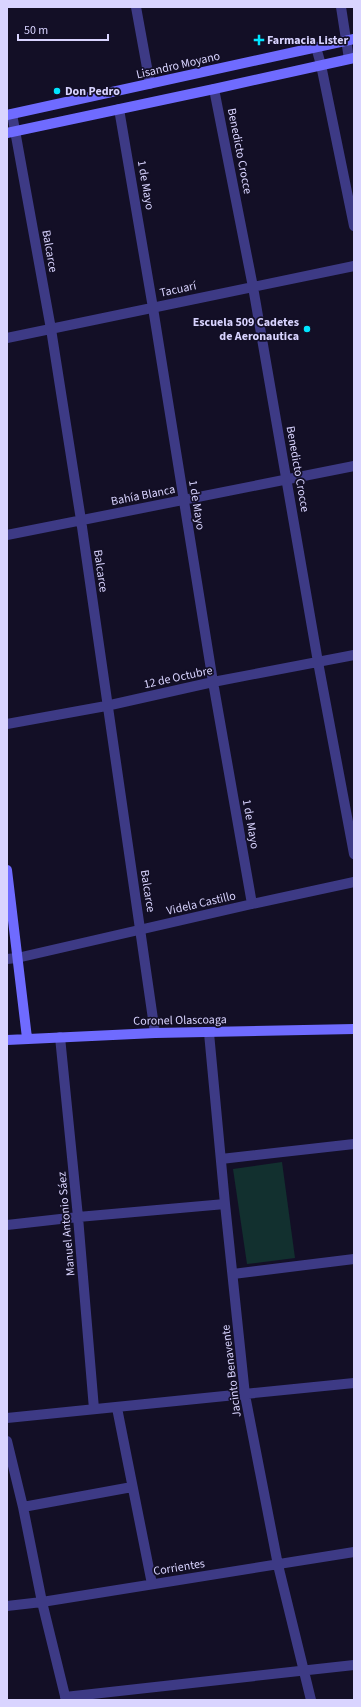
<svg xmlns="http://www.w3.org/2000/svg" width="361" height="1707" font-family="'Source Sans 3',sans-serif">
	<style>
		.green { fill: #12302f }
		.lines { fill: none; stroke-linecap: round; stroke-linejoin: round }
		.street { stroke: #3d3a85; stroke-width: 10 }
		.secondary { stroke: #6f6bff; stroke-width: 10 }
		.poi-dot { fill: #00e5ff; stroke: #130f26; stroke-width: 1.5 }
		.labels { text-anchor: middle; stroke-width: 3.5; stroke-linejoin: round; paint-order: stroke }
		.poi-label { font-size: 12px; font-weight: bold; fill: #d9d4ff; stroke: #130f26; text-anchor: start }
		.street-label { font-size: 12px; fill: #d9d4ff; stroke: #130f26 }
	</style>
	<rect width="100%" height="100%" fill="#130f26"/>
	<!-- green -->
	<path class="green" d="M 282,1162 L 295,1258 L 247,1264 L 233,1169 Z"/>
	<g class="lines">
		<!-- street -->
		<path class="street" d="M 136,7 L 150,84
			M 341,7 L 349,59
			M 316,47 L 321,65 L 354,226
			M 214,89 L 253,287 L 318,662 L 354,854
			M 119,109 L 153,308 L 213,682 L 252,904
			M 12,114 L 51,329 L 81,520 L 155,1033
			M 7,338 L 354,266
			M 7,535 L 354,466
			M 7,724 L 106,706 L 213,682 L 354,655
			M 7,959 L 17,958 L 252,904 L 354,882
			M 209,1033 L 225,1204 L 245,1395 L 278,1565 L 311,1700
			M 60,1037 L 78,1217 L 94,1409
			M 221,1159 L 354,1144
			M 7,1225 L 78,1217 L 225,1204
			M 233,1274 L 354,1259
			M 117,1408 L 152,1584
			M 7,1418 L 354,1383
			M 7,1441 L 23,1507 L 42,1602 L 66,1700
			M 23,1507 L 132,1487
			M 7,1606 L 42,1602 L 354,1552
			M 65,1697 L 354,1665"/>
		<!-- secondary -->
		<path class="secondary" d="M 7,115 L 354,39
			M 7,133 L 214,89 L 354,58
			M 7,870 L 27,1038
			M 7,1040 L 155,1033 L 354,1029"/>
	</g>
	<!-- markers -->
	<g class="poi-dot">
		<path d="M257 34h4v4h4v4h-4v4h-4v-4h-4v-4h4z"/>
		<circle cx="57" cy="91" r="4"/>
		<circle cx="307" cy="329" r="4"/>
	</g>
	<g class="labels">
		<!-- poi labels -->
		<g class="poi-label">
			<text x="267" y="44">Farmacia Lister</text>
			<text x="65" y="95">Don Pedro</text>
			<text x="299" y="326" text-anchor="end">Escuela 509 Cadetes<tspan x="299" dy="14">de Aeronautica</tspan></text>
		</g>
		<!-- street labels -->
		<g class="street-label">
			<text transform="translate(178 65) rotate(-13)" y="4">Lisandro Moyano</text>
			<text transform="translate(240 151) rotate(79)" y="4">Benedicto Crocce</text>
			<text transform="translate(146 185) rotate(80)" y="4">1 de Mayo</text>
			<text transform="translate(50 251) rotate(80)" y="4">Balcarce</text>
			<text transform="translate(178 289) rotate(-12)" y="4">Tacuarí</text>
			<text transform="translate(298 469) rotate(80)" y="4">Benedicto Crocce</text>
			<text transform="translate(143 495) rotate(-11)" y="4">Bahía Blanca</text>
			<text transform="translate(197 505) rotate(81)" y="4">1 de Mayo</text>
			<text transform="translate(101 571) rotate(82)" y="4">Balcarce</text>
			<text transform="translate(178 677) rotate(-12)" y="4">12 de Octubre</text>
			<text transform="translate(251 824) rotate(80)" y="4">1 de Mayo</text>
			<text transform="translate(148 891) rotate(81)" y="4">Balcarce</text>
			<text transform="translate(201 903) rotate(-13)" y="4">Videla Castillo</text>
			<text transform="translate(180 1020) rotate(-1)" y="4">Coronel Olascoaga</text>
			<text transform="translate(66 1224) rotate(-95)" y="4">Manuel Antonio Sáez</text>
			<text transform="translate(231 1371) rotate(-97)" y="4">Jacinto Benavente</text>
			<text transform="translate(179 1567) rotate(-9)" y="4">Corrientes</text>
		</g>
	</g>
	<!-- border -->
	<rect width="361" height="1707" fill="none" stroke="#d9d4ff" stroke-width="16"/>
	<!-- scale -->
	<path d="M18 34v6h90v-6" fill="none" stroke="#d9d4ff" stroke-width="2"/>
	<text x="24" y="34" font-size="12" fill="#d9d4ff" stroke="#130f26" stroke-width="3" paint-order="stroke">50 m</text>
</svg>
